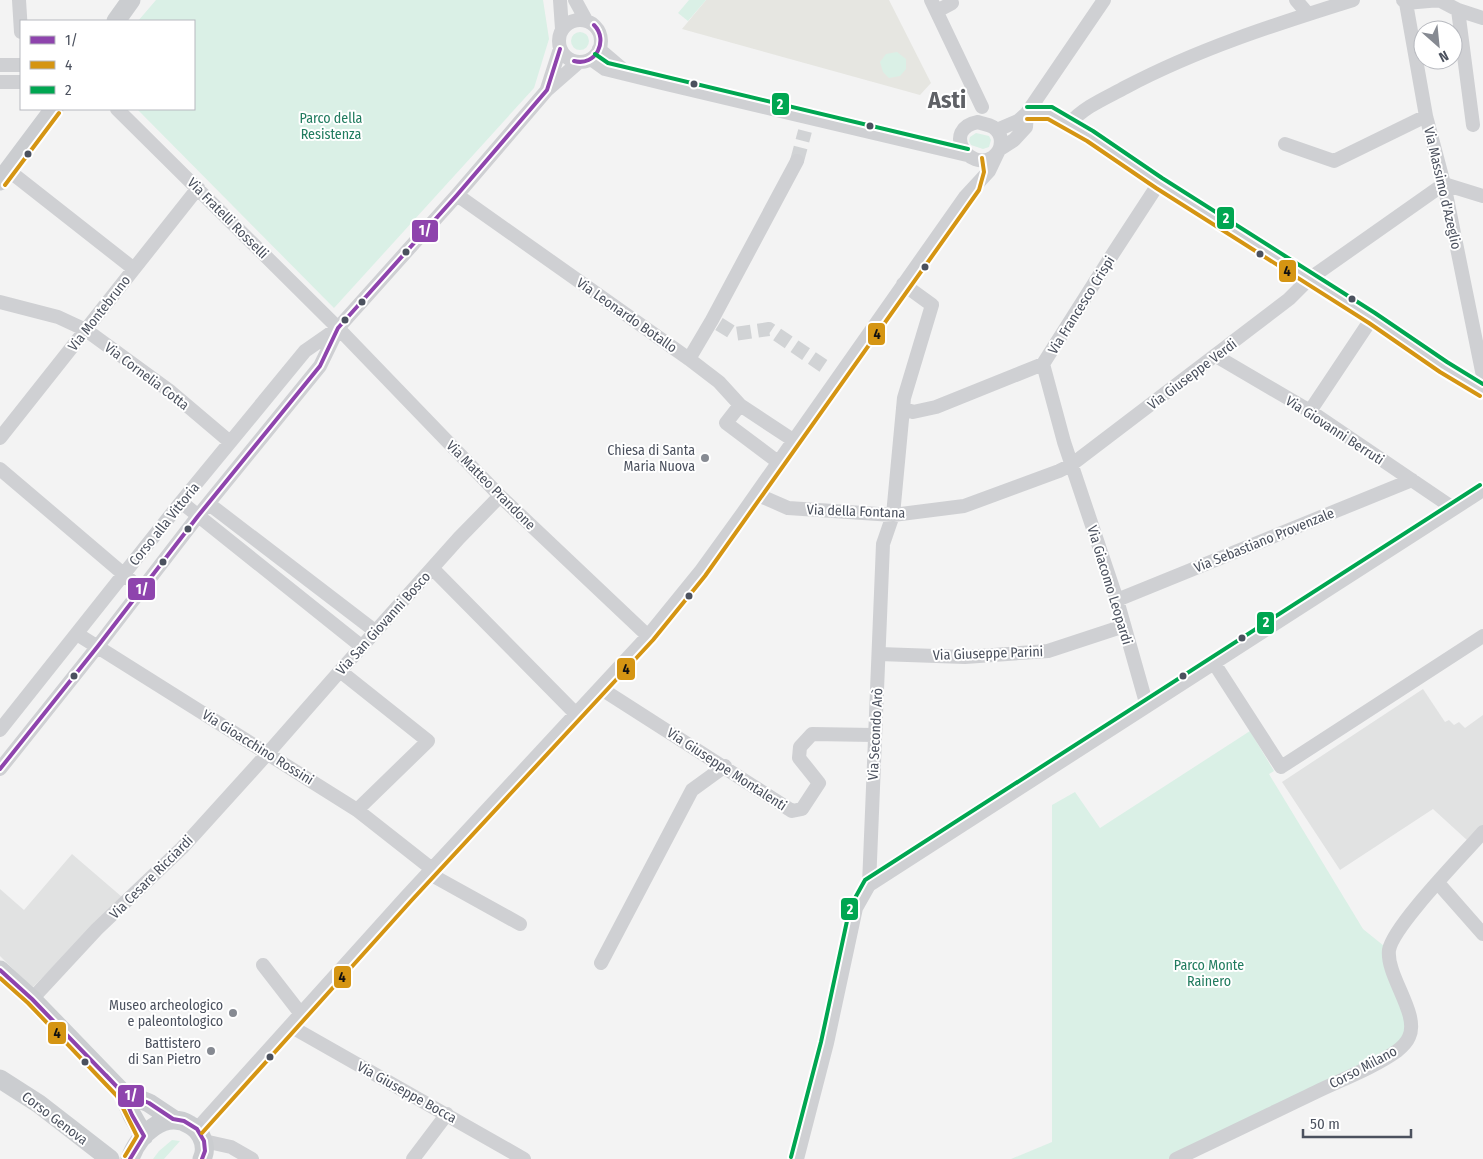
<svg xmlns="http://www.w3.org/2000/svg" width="1483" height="1159" font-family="'Fira Sans Condensed',sans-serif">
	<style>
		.commercial { fill: #e6e6e1 }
		.education { fill: #e1e2e2 }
		.green { fill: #daf0e6 }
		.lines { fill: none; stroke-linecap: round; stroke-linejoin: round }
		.minor-tunnel { stroke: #d1d3d5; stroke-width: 14; stroke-dasharray: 14 7; stroke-linecap: butt }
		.minor { stroke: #cfd0d3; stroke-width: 14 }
		.major { stroke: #cbcdd0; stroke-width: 19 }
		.bus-1-casing { stroke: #fff; stroke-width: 8 }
		.bus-2-casing { stroke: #fff; stroke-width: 8 }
		.bus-3-casing { stroke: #fff; stroke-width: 8 }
		.bus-1 { stroke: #8e44ad; stroke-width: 4 }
		.bus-2 { stroke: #d59513; stroke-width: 4 }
		.bus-3 { stroke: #00a651; stroke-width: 4 }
		.bus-dot { fill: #4b515e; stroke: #fff; stroke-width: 2 }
		.poi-dot { fill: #868a92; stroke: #fff; stroke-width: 2 }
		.labels { text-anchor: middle; stroke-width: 4; stroke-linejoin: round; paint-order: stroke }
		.park-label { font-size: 14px; fill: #207b5e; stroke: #fff }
		.street-label { font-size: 14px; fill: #4b515e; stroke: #fff }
		.poi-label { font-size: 14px; fill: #4b515e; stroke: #fff; text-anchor: end }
		.town-label { font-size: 24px; font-weight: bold; fill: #5f6166; stroke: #fff }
		.line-badge { stroke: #fff; stroke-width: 2 }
		.badge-label { font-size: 14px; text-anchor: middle; font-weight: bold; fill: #fff }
		.pale-badge-label { font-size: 14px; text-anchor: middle; font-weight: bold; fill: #111 }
	</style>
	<rect width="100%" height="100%" fill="#f3f3f3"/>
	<!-- commercial -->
	<path class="commercial" d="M 706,0 L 889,0 L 931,83 L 920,95 L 682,29 Z"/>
	<!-- education -->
	<path class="education" d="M 1423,689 L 1445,722 L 1449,720 L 1454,725 L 1459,722 L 1465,728 L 1483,715 L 1483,825 L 1468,841 L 1433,809 L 1340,870 L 1282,782 Z
		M 72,854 L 122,897 L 32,988 L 0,956 L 0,889 L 24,910 Z"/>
	<!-- green -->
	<path class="green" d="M 156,0 L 543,0 L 549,39 L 534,88 L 334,308 L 137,109 L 194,109 L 194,21 L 138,21 Z
		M 689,0 L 706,0 L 688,21 L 678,13 Z
		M571 41a9 9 0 1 1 18 0a9 9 0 1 1-18 0Z
		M 897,52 L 906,59 L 906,69 L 900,76 L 889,78 L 883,72 L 880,62 L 886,54 Z
		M 976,133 L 989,136 L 991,140 L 989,147 L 983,149 L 971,145 L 969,141 L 970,137 Z
		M 1250,731 L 1274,771 L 1269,774 L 1363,929 L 1389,950 L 1410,1017 L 1406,1041 L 1176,1159 L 1011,1159 L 1052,1142 L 1052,805 L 1075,792 L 1100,828 Z
		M 172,1140 L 180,1141 L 164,1159 L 153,1159 L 159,1151 Z"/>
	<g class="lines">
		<!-- minor-tunnel -->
		<path class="minor-tunnel" d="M 797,161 L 805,131
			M 719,324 L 735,334 L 769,329 L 828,369"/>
		<!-- minor -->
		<path class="minor" d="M 19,0 L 21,32
			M 560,0 L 562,29
			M 575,0 L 586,20
			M 931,0 L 982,107
			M 1296,0 L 1308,14
			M 1403,0 L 1406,3 L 1426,116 L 1444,184 L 1483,376
			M 1407,0 L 1406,3 L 1440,0
			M 1439,0 L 1458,10 L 1483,18
			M 1458,10 L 1473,125
			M 937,11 L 952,3
			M559 41a21 21 0 1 1 42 0a21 21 0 1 1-42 0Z
			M 599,49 L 626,72
			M 591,59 L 605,69 L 662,83 L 967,155
			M 0,65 L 21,65
			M 0,82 L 21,82
			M 547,89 L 560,49
			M 117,109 L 338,328 L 500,496 L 648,636
			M 1027,113 L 1050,113 L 1090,136 L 1159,183 L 1372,318 L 1444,367 L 1483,391
			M 978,122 C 982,124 988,124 993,127 C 1004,134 1003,150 993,157 C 969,173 941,129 978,122 Z
			M 1069,124 C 1085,106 1106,98 1126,87 C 1198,49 1276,24 1353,0
			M 997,130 L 1018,121 L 1027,113 L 1104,0
			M 1285,144 L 1334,161 L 1426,116
			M 1000,149 L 1014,140 L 1026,127 L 1027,113
			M 8,170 L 134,269
			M 457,195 L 689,359 L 719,382 L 740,405 L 793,440
			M 0,302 L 58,317 L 86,330 L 171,392 L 230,442
			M 1216,356 L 1310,411 L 1453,508
			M 689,359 L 712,320 L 797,161
			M 740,405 L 726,423 L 778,462
			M 903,408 L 913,412 L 936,407 L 1043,364
			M 1310,411 L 1372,318
			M 0,438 L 198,188
			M 0,469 L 141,589
			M 756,494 L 788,508 L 893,515 L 964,506 L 1059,471 L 1071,465 L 1289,299 L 1309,279 L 1444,184 L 1483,196
			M 181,502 L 361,646
			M 209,504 L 375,631
			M 432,568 L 576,714
			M 1117,600 L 1412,480
			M 77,634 L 357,810 L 432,869
			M 879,654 L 965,657 L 1048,651 L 1124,626
			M 1214,663 L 1281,767 L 1483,636
			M 340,671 L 428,741 L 357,810
			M 600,688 L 792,811 L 802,809 L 819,783 L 799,758 L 800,747 L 812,734 L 874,735
			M 1147,706 L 1117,600 L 1064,442 L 1043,364 L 1114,252 L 1159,183
			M 0,730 L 181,502 L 305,351 L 338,328 L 457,195 L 547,90 L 579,62
			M 0,769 L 98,646 L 198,516 L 320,366 L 338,329
			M 428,873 L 520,924
			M 1438,883 L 1483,934
			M 869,885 L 1483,490
			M 601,963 L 692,790 L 725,766
			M 263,965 L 301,1014
			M 32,999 L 97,929 L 182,848 L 268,753 L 340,671 L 459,538 L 500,496
			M 290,1026 L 524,1159
			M 197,1129 L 406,897 L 648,636 L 700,572 L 742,514 L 965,197 L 989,171 L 999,150
			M 204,1141 L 231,1147 L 252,1159
			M 413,1159 L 447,1114
			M 797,1159 L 827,1043 L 856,908 L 869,885 L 883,544 L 893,515 L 904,398 L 932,305 L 903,284
			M 1176,1159 C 1223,1137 1270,1114 1316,1092 C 1343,1079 1373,1068 1397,1051 C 1402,1047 1407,1042 1409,1037 C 1420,1014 1386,976 1389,950 C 1393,926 1464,854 1483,832"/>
		<!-- major -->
		<path class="major" d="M 116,21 L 131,0
			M 0,181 L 54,109
			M 0,970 L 32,999 L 122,1092 L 132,1115 L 144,1136
			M 0,1079 L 39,1104 L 110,1159
			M 122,1092 L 149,1103 L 173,1119
			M 130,1159 C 138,1135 165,1109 190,1125 C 196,1128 198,1131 201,1136 C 205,1144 206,1151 202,1159"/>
		<!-- bus-1 casing -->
		<g class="bus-1-casing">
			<path id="bus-1" d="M 574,61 C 596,67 609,40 594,25
				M 0,769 L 98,646 L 198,516 L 320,366 L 338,328 L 457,195 L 547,90 L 560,49
				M 0,970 L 32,999 L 122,1092 L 149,1103 L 173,1119 L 184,1121 L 197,1129 L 204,1141 L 205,1151 L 202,1159
				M 106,1075 L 122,1092 L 132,1115 L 144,1136 L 130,1159"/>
		</g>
		<!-- bus-2 casing -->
		<g class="bus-2-casing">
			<path id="bus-2" d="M 1027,119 L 1048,119 L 1087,141 L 1156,188 L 1369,323 L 1440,372 L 1480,396
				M 5,185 L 59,113
				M 0,978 L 28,1003 L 117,1096 L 137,1136 L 125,1156
				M 202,1133 L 411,901 L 653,640 L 705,576 L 979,190 L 984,172 L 982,158"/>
		</g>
		<!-- bus-3 casing -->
		<g class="bus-3-casing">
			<path id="bus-3" d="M 595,54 L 608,63 L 968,149
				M 1027,107 L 1052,107 L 1093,131 L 1162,178 L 1375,313 L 1447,362 L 1483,384
				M 791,1157 L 821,1042 L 850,907 L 865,880 L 1480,485"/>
		</g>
		<!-- bus-1 -->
		<use href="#bus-1" class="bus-1"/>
		<!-- bus-2 -->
		<use href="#bus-2" class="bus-2"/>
		<!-- bus-3 -->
		<use href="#bus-3" class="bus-3"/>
	</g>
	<!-- markers -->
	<g class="bus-dot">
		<circle cx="694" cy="84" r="4.5"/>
		<circle cx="870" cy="126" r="4.5"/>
		<circle cx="28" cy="154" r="4.5"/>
		<circle cx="406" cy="252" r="4.5"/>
		<circle cx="1260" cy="254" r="4.5"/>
		<circle cx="925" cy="267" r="4.5"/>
		<circle cx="1352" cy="299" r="4.5"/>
		<circle cx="362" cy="302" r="4.5"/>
		<circle cx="345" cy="320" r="4.5"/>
		<circle cx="188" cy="529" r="4.5"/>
		<circle cx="163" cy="562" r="4.5"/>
		<circle cx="689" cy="596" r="4.5"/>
		<circle cx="1242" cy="638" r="4.5"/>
		<circle cx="74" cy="676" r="4.5"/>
		<circle cx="1183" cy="676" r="4.5"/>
		<circle cx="270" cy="1057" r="4.5"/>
		<circle cx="85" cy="1062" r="4.5"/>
	</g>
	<g class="poi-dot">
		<circle cx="705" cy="458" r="5"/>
		<circle cx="233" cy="1013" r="5"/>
		<circle cx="211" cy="1051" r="5"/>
	</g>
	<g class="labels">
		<!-- park labels -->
		<g class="park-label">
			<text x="331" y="123">Parco della<tspan x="331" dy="16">Resistenza</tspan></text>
			<text x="1209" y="970">Parco Monte<tspan x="1209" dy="16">Rainero</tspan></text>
		</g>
		<!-- street labels -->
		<g class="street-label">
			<text transform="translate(1443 188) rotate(77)" y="5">Via Massimo d'Azeglio</text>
			<text transform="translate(228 218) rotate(45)" y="5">Via Fratelli Rosselli</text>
			<text transform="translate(1081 305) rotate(-58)" y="5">Via Francesco Crispi</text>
			<text transform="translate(99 313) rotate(-52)" y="5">Via Montebruno</text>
			<text transform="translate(627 315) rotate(35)" y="5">Via Leonardo Botallo</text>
			<text transform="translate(1192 374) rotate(-37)" y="5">Via Giuseppe Verdi</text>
			<text transform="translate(147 376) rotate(37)" y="5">Via Cornelia Cotta</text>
			<text transform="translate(1335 430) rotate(33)" y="5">Via Giovanni Berruti</text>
			<text transform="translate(491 485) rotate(45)" y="5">Via Matteo Prandone</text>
			<text transform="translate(856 511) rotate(2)" y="5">Via della Fontana</text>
			<text transform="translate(164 524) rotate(-51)" y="5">Corso alla Vittoria</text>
			<text transform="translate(1264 540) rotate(-22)" y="5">Via Sebastiano Provenzale</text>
			<text transform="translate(1110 585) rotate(73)" y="5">Via Giacomo Leopardi</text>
			<text transform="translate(383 623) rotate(-48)" y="5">Via San Giovanni Bosco</text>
			<text transform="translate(988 653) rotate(-2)" y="5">Via Giuseppe Parini</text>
			<text transform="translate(875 734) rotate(-87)" y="5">Via Secondo Arò</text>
			<text transform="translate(258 747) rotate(32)" y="5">Via Gioacchino Rossini</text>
			<text transform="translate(727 769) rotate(33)" y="5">Via Giuseppe Montalenti</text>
			<text transform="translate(151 877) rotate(-45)" y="5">Via Cesare Ricciardi</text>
			<text transform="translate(1363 1067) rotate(-28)" y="5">Corso Milano</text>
			<text transform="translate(407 1092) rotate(29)" y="5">Via Giuseppe Bocca</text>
			<text transform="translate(55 1118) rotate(37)" y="5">Corso Genova</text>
		</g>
		<!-- poi labels -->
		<g class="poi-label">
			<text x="695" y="455">Chiesa di Santa<tspan x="695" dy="16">Maria Nuova</tspan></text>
			<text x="223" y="1010">Museo archeologico<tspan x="223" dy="16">e paleontologico</tspan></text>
			<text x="201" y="1048">Battistero<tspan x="201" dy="16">di San Pietro</tspan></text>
		</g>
		<!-- town labels -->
		<g class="town-label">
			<text x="947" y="108">Asti</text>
		</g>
	</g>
	<g class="line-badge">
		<rect x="771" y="92" width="19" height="24" rx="5" fill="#00a651"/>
		<rect x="1216" y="206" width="19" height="24" rx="5" fill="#00a651"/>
		<rect x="411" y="219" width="28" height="24" rx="5" fill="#8e44ad"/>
		<rect x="1278" y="259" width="19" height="24" rx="5" fill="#d59513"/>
		<rect x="867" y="322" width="19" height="24" rx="5" fill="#d59513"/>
		<rect x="127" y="577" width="29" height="24" rx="5" fill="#8e44ad"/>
		<rect x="1256" y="611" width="19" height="24" rx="5" fill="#00a651"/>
		<rect x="616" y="657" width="20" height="24" rx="5" fill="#d59513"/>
		<rect x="840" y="897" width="19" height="24" rx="5" fill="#00a651"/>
		<rect x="333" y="965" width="19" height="24" rx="5" fill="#d59513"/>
		<rect x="47" y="1021" width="20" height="24" rx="5" fill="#d59513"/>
		<rect x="117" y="1084" width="28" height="24" rx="5" fill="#8e44ad"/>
	</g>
	<g class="badge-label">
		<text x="780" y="109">2</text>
		<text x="1226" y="223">2</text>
		<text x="425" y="235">1/</text>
		<text x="142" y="594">1/</text>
		<text x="1266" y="627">2</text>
		<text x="850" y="914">2</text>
		<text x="131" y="1100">1/</text>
	</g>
	<g class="pale-badge-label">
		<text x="1287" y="276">4</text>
		<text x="877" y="339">4</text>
		<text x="626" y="674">4</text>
		<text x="342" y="982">4</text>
		<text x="57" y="1038">4</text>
	</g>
	<!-- legend -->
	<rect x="20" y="20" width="175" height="90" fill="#ffffff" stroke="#b7b9bf"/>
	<rect x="30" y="36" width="25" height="8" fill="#8e44ad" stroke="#b7b9bf"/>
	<text x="65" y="45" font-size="15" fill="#4b515e">1/</text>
	<rect x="30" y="61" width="25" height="8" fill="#d59513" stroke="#b7b9bf"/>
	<text x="65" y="70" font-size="15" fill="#4b515e">4</text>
	<rect x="30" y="86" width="25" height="8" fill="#00a651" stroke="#b7b9bf"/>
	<text x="65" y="95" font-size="15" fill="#4b515e">2</text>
	<!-- north arrow -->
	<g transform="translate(1438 45) rotate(153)"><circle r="24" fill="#ffffff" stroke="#b7b9bf"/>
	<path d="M0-4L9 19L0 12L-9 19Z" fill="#868a92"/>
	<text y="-8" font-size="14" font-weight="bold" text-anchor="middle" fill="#4b515e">N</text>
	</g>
	<!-- scale -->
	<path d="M1303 1129v8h108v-8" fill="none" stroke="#4b515e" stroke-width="2.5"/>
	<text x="1310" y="1129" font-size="15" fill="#4b515e" stroke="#ffffff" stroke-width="4" paint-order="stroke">50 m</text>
</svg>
